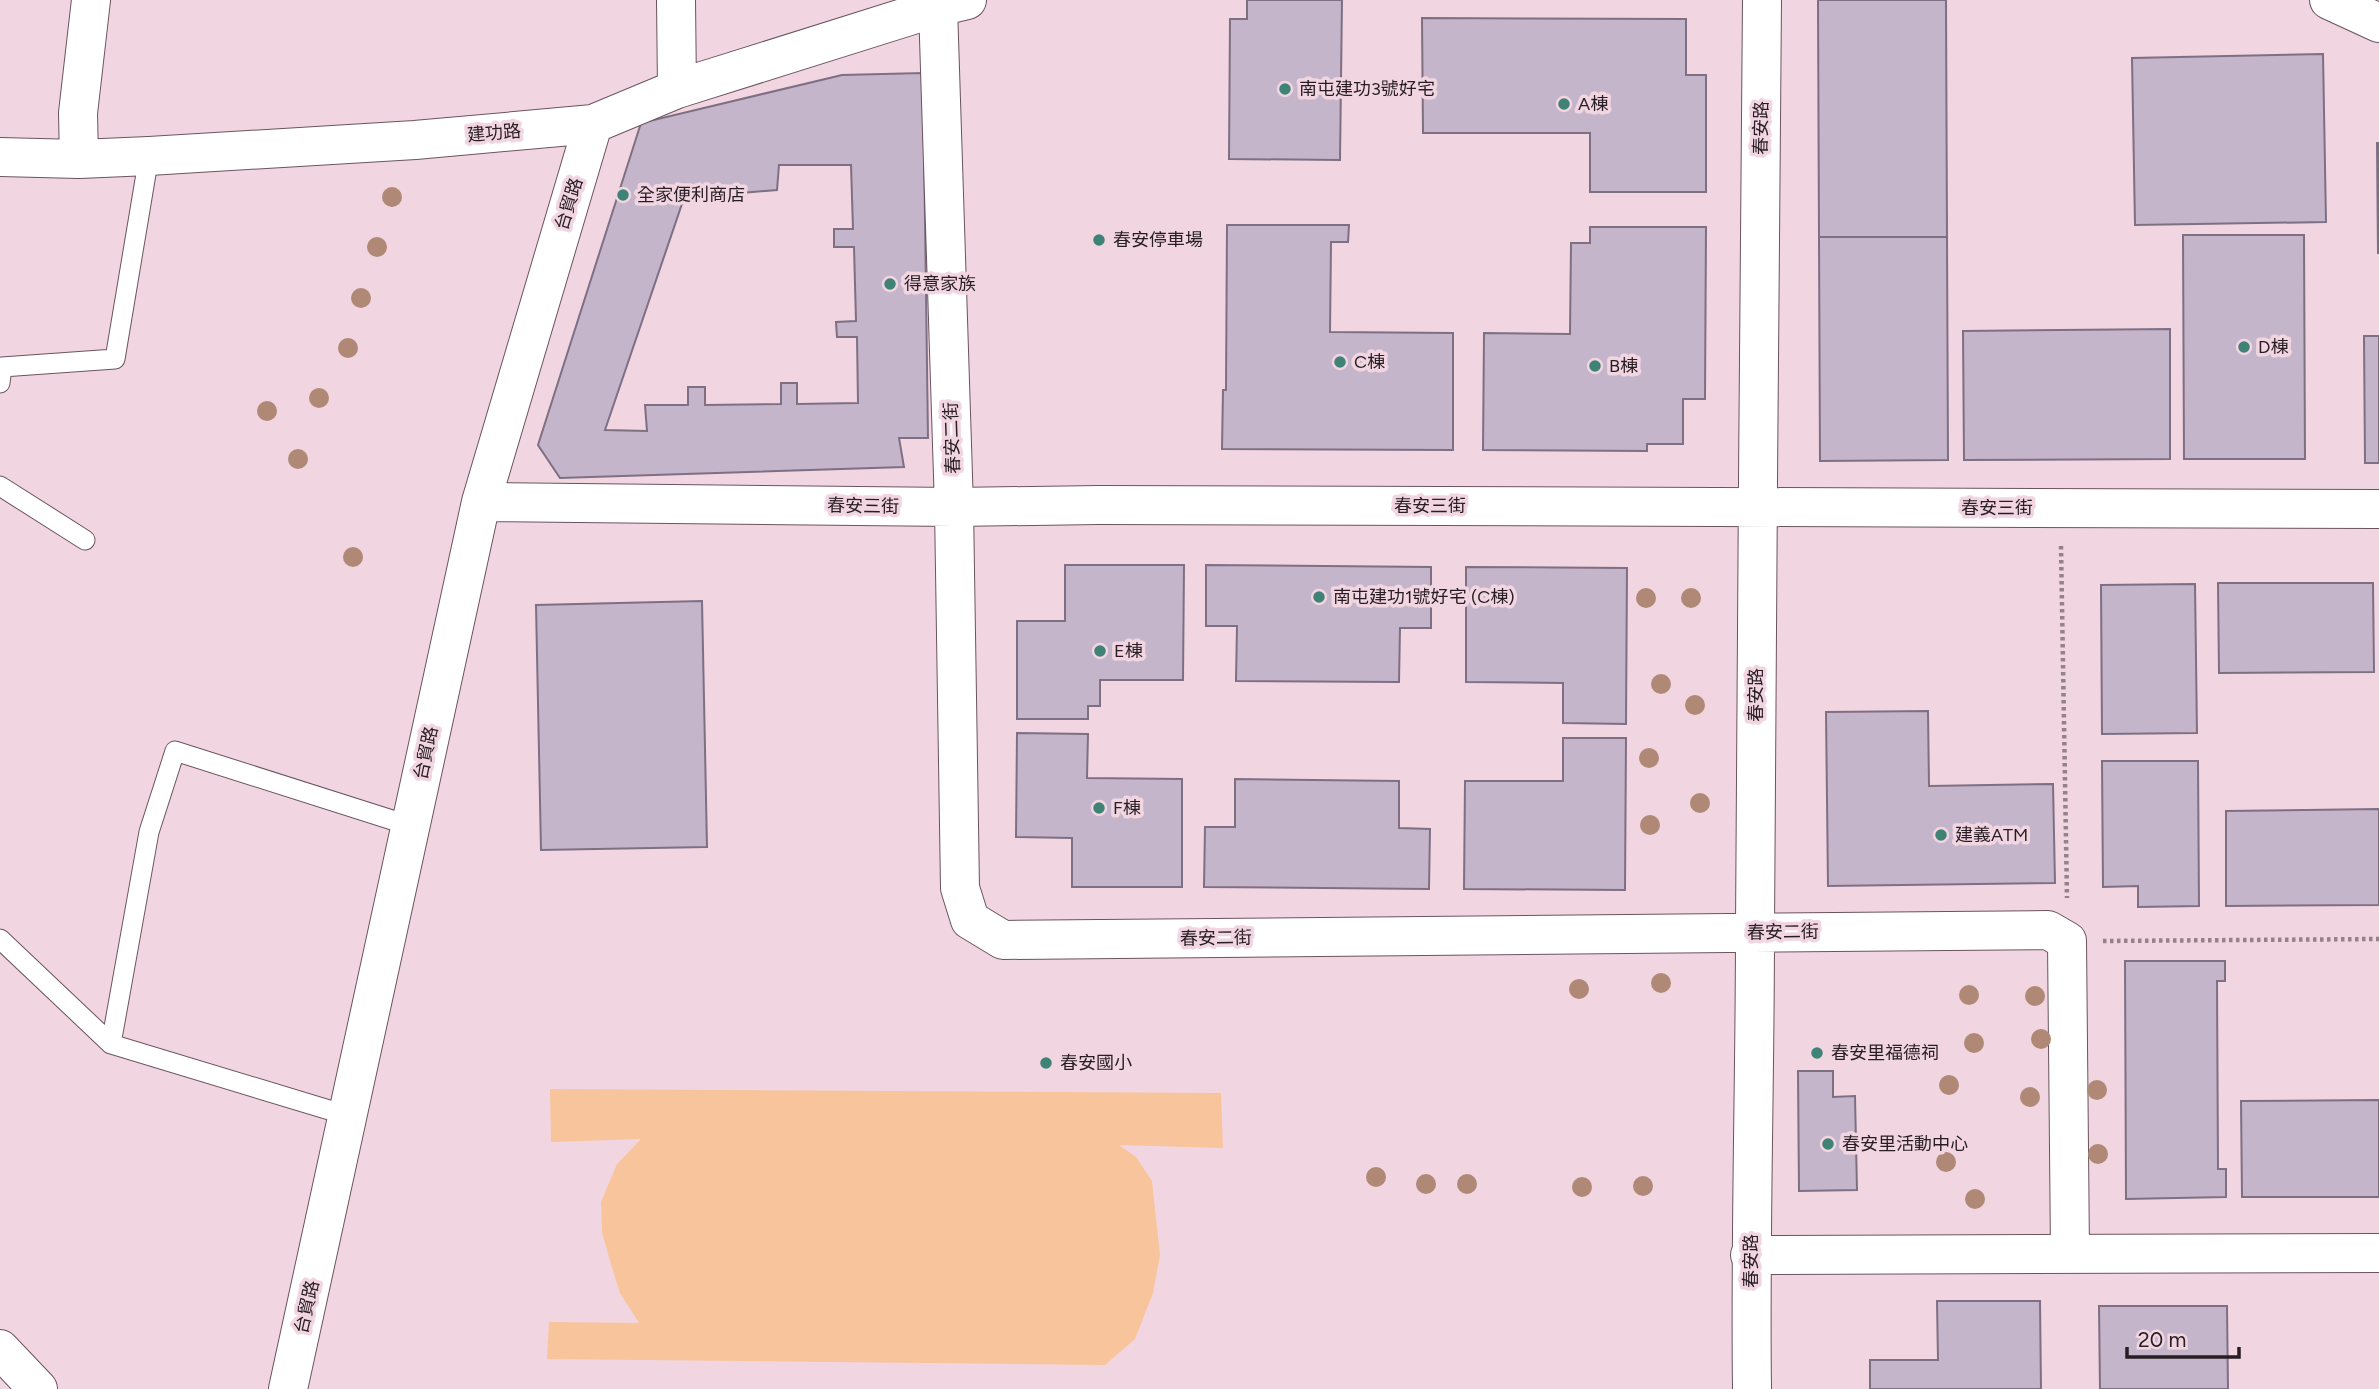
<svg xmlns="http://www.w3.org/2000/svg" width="2379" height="1389" font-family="Figtree,'Noto Sans TC',sans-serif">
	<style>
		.green { fill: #f8c49c }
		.building { fill: #c5b5ca; stroke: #7e6f83; stroke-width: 2; fill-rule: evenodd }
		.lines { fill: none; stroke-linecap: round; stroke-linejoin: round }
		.service-casing { stroke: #6b545e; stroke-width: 21 }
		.minor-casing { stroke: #6b545e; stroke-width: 40 }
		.path { stroke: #948189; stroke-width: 4.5; stroke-dasharray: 3.5 3.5; stroke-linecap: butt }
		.service { stroke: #fff; stroke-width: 19 }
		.minor { stroke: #fff; stroke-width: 38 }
		.tree { fill: #af8876 }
		.poi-dot { fill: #3f8377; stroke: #f1d6e1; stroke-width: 2.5 }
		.labels { text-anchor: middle; stroke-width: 7; stroke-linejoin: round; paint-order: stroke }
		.poi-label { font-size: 18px; fill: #271d22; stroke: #f1d6e1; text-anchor: start }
		.street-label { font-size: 18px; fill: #271d22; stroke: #f1d6e1 }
	</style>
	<rect width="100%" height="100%" fill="#f1d6e1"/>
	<!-- green -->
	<path class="green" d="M 550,1089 L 1221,1093 L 1223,1148 L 1119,1145 L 1136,1157 L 1152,1181 L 1160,1255 L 1153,1293 L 1135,1339 L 1105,1365 L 547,1359 L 549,1322 L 639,1323 L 620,1293 L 610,1261 L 602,1232 L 601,1202 L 617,1164 L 641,1139 L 551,1142 Z"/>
	<!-- building -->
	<path class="building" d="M 1247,0 L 1342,0 L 1340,160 L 1229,159 L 1230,19 L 1247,19 Z
		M 1818,0 L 1946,0 L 1947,237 L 1819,237 Z
		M 1422,18 L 1686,19 L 1686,75 L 1706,75 L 1706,192 L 1590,192 L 1590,133 L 1423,133 Z
		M 2323,54 L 2326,222 L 2135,225 L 2132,58 Z
		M 923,73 L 928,438 L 899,438 L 904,467 L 560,478 L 538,445 L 641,123 L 842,75 ZM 779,165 L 851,165 L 853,229 L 834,229 L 834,247 L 854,247 L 856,321 L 836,322 L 837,337 L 857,337 L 858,403 L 797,404 L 797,383 L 781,383 L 781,404 L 705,405 L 705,387 L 688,387 L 688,405 L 645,405 L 647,431 L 605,430 L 684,198 L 777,190 Z
		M 2377,143 L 2379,143 L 2379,253 L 2378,253 Z
		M 1227,225 L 1349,225 L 1348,242 L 1331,242 L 1330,332 L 1453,333 L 1453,450 L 1222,449 L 1223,390 L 1226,390 Z
		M 1590,227 L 1706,227 L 1705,399 L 1683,399 L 1683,444 L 1647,444 L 1647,451 L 1483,450 L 1484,333 L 1570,334 L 1571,243 L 1590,243 Z
		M 2183,235 L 2304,235 L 2305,459 L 2184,459 Z
		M 1819,237 L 1947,237 L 1948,460 L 1820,461 Z
		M 2170,329 L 2170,459 L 1964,460 L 1963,331 Z
		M 2364,336 L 2379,336 L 2379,463 L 2365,463 Z
		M 1065,565 L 1184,565 L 1183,680 L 1100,680 L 1100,706 L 1088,706 L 1088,719 L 1017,719 L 1017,621 L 1065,621 Z
		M 1206,565 L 1431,567 L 1431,628 L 1400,628 L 1399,682 L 1236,681 L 1237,626 L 1206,626 Z
		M 1466,567 L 1627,568 L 1626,724 L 1563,723 L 1563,683 L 1466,682 Z
		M 2218,583 L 2373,583 L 2374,672 L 2219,673 Z
		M 2195,584 L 2197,733 L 2102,734 L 2101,585 Z
		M 702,601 L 707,847 L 541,850 L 536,605 Z
		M 1928,711 L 1929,786 L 2053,784 L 2055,883 L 1828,886 L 1826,712 Z
		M 1017,733 L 1088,734 L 1087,778 L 1182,779 L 1182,887 L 1072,887 L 1072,838 L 1016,837 Z
		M 1563,738 L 1626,738 L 1625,890 L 1464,889 L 1465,781 L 1563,781 Z
		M 2102,761 L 2198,761 L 2199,906 L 2138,907 L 2138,886 L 2103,887 Z
		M 1235,779 L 1399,781 L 1399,828 L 1430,829 L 1429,889 L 1204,887 L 1205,827 L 1235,827 Z
		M 2379,809 L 2379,905 L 2226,906 L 2226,811 Z
		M 2125,961 L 2225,961 L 2225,981 L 2217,981 L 2218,1169 L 2226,1169 L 2226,1197 L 2126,1199 Z
		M 1798,1071 L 1833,1071 L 1833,1097 L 1855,1096 L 1857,1190 L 1799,1191 Z
		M 2379,1100 L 2379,1197 L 2242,1197 L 2241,1101 Z
		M 1937,1301 L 2040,1301 L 2041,1389 L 1870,1389 L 1870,1360 L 1938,1360 Z
		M 2099,1306 L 2227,1306 L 2228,1389 L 2100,1389 Z"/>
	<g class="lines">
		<!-- service casing -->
		<g class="service-casing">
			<path id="service" d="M 0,383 L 2,367 L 115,359 L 149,156
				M 0,486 L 85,540
				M 0,939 L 111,1044 L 349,1116
				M 111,1044 L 149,832 L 175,751 L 411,826"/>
		</g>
		<!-- minor casing -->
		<g class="minor-casing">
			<path id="minor" d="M 676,0 L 677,89
				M 2329,0 L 2379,23
				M 938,7 L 954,507 L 960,888 L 970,920 L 1003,940 L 2048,930 L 2067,941 L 2070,1253
				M 0,157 L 79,159 L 149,156 L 415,140 L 593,124 L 677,89 L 938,7 L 967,0
				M 79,159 L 78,113 L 91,0
				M 481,502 L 954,507 L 1098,505 L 2379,509
				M 1750,1255 L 2379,1253
				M 0,1349 L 38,1389
				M 288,1389 L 481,502 L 593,124
				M 1752,1389 C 1750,1235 1755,1082 1755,928 C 1757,619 1759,309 1762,0"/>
		</g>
		<!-- path -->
		<path class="path" d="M 2061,546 L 2067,898
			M 2103,941 L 2379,939"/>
		<!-- service -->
		<use href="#service" class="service"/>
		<!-- minor -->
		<use href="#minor" class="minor"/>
	</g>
	<!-- trees -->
	<g class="tree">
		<circle cx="392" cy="197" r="10"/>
		<circle cx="377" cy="247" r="10"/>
		<circle cx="361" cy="298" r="10"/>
		<circle cx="348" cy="348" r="10"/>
		<circle cx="319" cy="398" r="10"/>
		<circle cx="267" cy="411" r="10"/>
		<circle cx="298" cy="459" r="10"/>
		<circle cx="353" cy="557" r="10"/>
		<circle cx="1646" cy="598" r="10"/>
		<circle cx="1691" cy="598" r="10"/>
		<circle cx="1661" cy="684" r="10"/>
		<circle cx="1695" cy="705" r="10"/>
		<circle cx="1649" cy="758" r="10"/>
		<circle cx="1700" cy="803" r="10"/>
		<circle cx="1650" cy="825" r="10"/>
		<circle cx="1661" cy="983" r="10"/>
		<circle cx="1579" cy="989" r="10"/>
		<circle cx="1969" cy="995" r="10"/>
		<circle cx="2035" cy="996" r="10"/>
		<circle cx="2041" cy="1039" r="10"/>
		<circle cx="1974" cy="1043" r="10"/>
		<circle cx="1949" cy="1085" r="10"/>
		<circle cx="2097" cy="1090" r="10"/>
		<circle cx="2030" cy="1097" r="10"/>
		<circle cx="2098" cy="1154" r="10"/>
		<circle cx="1946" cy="1162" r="10"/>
		<circle cx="1376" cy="1177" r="10"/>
		<circle cx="1426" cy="1184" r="10"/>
		<circle cx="1467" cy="1184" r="10"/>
		<circle cx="1643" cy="1186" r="10"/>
		<circle cx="1582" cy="1187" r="10"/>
		<circle cx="1975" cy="1199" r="10"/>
	</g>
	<!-- markers -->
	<g class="poi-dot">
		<circle cx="1285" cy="89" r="7"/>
		<circle cx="1564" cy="104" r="7"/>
		<circle cx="623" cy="195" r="7"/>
		<circle cx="1099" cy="240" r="7"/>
		<circle cx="890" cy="284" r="7"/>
		<circle cx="2244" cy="347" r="7"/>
		<circle cx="1340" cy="362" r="7"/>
		<circle cx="1595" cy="366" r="7"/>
		<circle cx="1319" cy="597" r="7"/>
		<circle cx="1100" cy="651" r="7"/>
		<circle cx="1099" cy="808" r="7"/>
		<circle cx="1941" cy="835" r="7"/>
		<circle cx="1817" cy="1053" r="7"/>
		<circle cx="1046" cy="1063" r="7"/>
		<circle cx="1828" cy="1144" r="7"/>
	</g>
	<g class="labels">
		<!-- poi labels -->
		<g class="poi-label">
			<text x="1299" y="95">南屯建功3號好宅</text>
			<text x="1578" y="110">A棟</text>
			<text x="637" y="201">全家便利商店</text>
			<text x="1113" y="246">春安停車場</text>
			<text x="904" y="290">得意家族</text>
			<text x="2258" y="353">D棟</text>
			<text x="1354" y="368">C棟</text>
			<text x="1609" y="372">B棟</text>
			<text x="1333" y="603">南屯建功1號好宅 (C棟)</text>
			<text x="1114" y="657">E棟</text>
			<text x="1113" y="814">F棟</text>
			<text x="1955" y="841">建義ATM</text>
			<text x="1831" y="1059">春安里福德祠</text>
			<text x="1060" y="1069">春安國小</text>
			<text x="1842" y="1150">春安里活動中心</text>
		</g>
		<!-- street labels -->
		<g class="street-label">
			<text transform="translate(1761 128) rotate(-89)" y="6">春安路</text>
			<text transform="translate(494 133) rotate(-5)" y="6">建功路</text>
			<text transform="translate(569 204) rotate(-73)" y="6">台貿路</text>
			<text transform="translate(952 438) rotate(-92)" y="6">春安二街</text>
			<text transform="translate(863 506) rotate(1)" y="6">春安三街</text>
			<text x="1430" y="512">春安三街</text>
			<text x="1997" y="514">春安三街</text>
			<text transform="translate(1756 695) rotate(-90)" y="6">春安路</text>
			<text transform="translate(426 753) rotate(-78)" y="6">台貿路</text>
			<text transform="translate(1783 932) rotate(-1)" y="6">春安二街</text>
			<text transform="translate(1216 938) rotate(-1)" y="6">春安二街</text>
			<text transform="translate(1751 1261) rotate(-90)" y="6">春安路</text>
			<text transform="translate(307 1307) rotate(-77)" y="6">台貿路</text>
		</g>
	</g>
	<!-- scale -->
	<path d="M2127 1347v10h112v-10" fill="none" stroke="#271d22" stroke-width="3.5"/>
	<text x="2138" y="1347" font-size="21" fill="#271d22" stroke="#f1d6e1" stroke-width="5" paint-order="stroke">20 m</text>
</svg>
